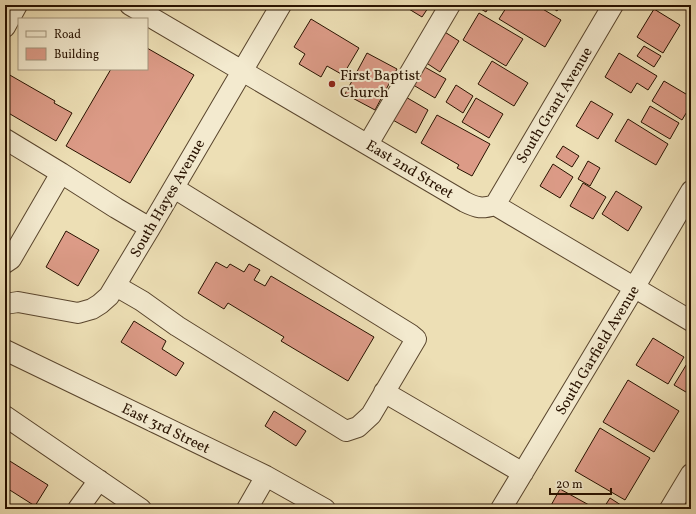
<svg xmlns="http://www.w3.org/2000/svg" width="696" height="514" font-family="Vollkorn,serif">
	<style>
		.building { fill: #dc9b87; stroke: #281200 }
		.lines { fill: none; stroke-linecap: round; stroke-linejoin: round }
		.minor-casing { stroke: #59452d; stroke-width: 22 }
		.minor { stroke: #f3eacf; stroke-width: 20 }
		.poi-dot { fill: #8f2418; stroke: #f3eacf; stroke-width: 1.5 }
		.labels { text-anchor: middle; stroke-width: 4; stroke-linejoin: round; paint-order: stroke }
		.poi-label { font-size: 15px; fill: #281200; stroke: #f3eacf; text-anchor: start }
		.street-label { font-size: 15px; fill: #281200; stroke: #f3eacf }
	</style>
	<rect width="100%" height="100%" fill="#eddfb5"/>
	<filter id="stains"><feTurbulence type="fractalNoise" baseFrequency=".005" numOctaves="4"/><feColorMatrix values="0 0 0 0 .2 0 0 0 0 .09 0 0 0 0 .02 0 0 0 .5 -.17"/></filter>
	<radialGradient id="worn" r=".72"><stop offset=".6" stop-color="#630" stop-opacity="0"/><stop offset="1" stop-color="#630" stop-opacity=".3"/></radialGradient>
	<!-- building -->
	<path class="building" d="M 404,5 L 430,5 L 422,17 L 404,6 Z
		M 474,5 L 490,5 L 486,12 Z
		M 508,5 L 536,5 L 561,20 L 545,47 L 499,19 Z
		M 548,5 L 561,5 L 557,11 Z
		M 680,5 L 691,5 L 688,10 Z
		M 654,9 L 680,25 L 663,53 L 637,37 Z
		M 479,13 L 523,39 L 506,66 L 463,40 Z
		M 311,19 L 359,48 L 343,75 L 327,66 L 321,77 L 299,64 L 305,54 L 294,47 Z
		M 440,29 L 459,41 L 440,72 L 425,62 Z
		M 644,46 L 661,56 L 654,67 L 637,56 Z
		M 147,48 L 194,75 L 130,183 L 66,146 L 111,69 L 147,69 Z
		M 367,53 L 397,69 L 375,110 L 345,94 Z
		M 619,53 L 657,76 L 648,90 L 637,83 L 631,93 L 605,77 Z
		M 492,61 L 528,83 L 514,106 L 478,84 Z
		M 421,65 L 446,79 L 435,98 L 410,83 Z
		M 8,74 L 55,101 L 54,103 L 72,113 L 56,141 L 5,111 L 5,78 Z
		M 664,81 L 691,97 L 691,105 L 682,120 L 652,101 Z
		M 456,85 L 473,96 L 463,113 L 446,102 Z
		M 404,96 L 428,110 L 416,133 L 391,119 Z
		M 476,98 L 503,114 L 489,138 L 462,122 Z
		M 591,101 L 613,114 L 598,139 L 576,126 Z
		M 650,106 L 679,123 L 670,139 L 641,122 Z
		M 437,115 L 490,144 L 472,176 L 457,168 L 459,165 L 421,143 Z
		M 628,119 L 668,144 L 656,165 L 615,141 Z
		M 563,146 L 579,156 L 572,167 L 556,157 Z
		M 588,161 L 600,168 L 590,186 L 578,179 Z
		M 553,164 L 573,177 L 560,198 L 540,186 Z
		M 583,183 L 606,197 L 593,219 L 570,206 Z
		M 616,191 L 642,207 L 628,231 L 602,214 Z
		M 66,231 L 99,250 L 78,286 L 46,267 Z
		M 216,262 L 227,268 L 230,264 L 244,272 L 249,264 L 260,270 L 254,280 L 265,286 L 271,276 L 374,337 L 348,381 L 281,341 L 284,337 L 228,303 L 224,309 L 198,293 Z
		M 134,321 L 166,341 L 162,349 L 184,363 L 176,376 L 121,342 Z
		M 653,338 L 684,357 L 668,384 L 636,365 Z
		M 688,362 L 691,364 L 691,395 L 674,385 Z
		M 628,380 L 679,411 L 654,452 L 603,422 Z
		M 274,411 L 306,431 L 296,446 L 265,426 Z
		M 600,428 L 650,458 L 625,500 L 575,471 Z
		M 5,458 L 48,485 L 35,506 L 5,487 Z
		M 560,489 L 589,505 L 586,509 L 549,509 Z
		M 610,498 L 627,509 L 603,509 Z"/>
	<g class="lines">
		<!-- minor casing -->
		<g class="minor-casing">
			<path id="minor" d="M 130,5 C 242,71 354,136 465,202 C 477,208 482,209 495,205 L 691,321
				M 5,27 L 17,5
				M 5,139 L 61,173 L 11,259 L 5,263
				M 368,144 L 450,5
				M 61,173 L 116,208 L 150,228
				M 495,205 L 613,5
				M 116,286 L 142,301 L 177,326 L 346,431 L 358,427 L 371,415 L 416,339 L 410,334 L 174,188
				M 5,304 L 18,302 L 78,313 L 92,309 L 100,304 L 109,296 L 150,228 L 281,5
				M 5,350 L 266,476 L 325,509
				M 384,392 L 523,473
				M 5,416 L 141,509
				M 78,509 L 99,480
				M 247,509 L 266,476
				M 501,509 L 634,288 L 691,191
				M 670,509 L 691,474"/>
		</g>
		<!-- minor -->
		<use href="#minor" class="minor"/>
	</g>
	<!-- markers -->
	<circle class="poi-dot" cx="332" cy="84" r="4"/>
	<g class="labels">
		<!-- poi labels -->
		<g class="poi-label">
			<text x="340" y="80">First Baptist<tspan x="340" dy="17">Church</tspan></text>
		</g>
		<!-- street labels -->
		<g class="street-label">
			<text transform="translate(554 105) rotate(-59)" y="5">South Grant Avenue</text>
			<text transform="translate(410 169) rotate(31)" y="5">East 2nd Street</text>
			<text transform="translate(167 198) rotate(-60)" y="5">South Hayes Avenue</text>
			<text transform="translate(597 350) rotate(-59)" y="5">South Garfield Avenue</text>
			<text transform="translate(166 428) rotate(26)" y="5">East 3rd Street</text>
		</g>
	</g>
	<!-- margin -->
	<rect width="696" height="514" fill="none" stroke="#eddfb5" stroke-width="20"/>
	<rect x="6" y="6" width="684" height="502" fill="none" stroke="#281200" stroke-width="2"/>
	<rect x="10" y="10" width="676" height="494" fill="none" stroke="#281200"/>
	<!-- legend -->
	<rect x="18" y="18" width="130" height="52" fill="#f3eacf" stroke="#a2947c"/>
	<rect x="26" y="31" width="20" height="6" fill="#f3eacf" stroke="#a2947c"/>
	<text x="54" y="38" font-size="12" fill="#281200">Road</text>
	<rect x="26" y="48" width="20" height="12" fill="#dc9b87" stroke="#a2947c"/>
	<text x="54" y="58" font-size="12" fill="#281200">Building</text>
	<!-- scale -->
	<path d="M550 488v6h61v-6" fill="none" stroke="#281200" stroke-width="2"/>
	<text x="556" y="488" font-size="12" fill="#281200" stroke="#f3eacf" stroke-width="3" paint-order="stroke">20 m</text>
	<rect width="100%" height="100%" filter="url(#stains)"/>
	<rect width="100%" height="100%" fill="url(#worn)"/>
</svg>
